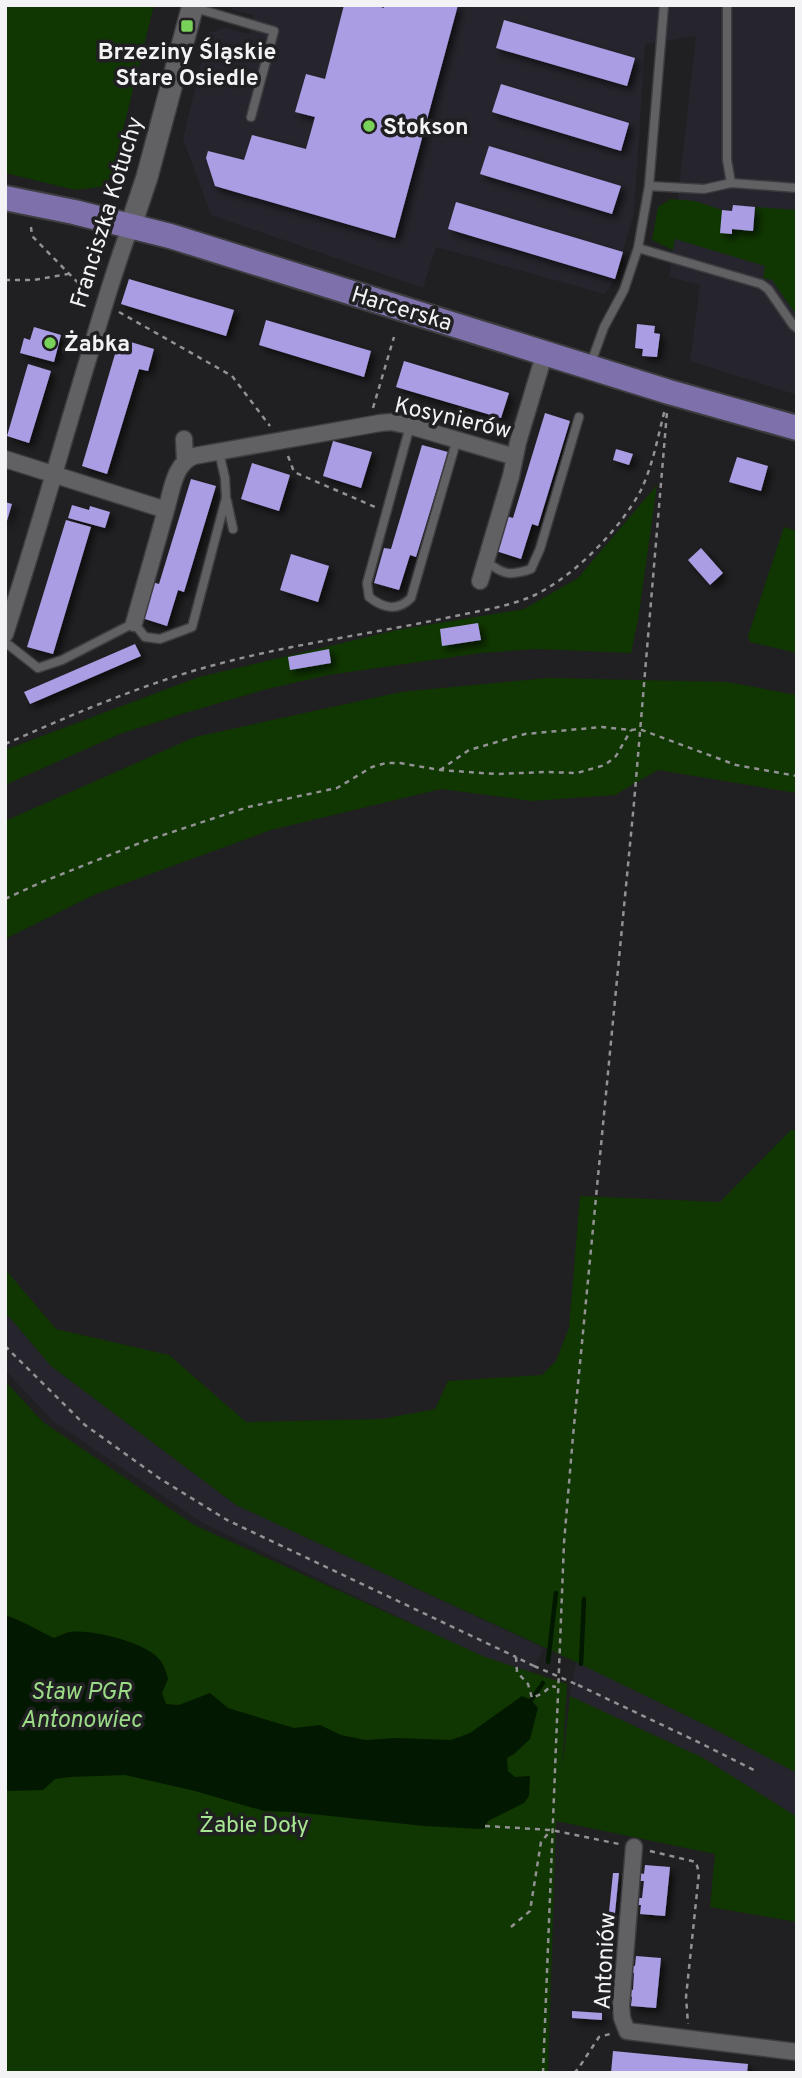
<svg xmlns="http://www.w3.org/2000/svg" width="802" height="2078" font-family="Overpass,sans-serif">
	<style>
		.built { fill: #26252d }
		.green { fill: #103601 }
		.water { fill: #031800 }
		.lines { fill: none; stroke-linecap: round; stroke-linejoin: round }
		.stream { stroke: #031800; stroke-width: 4.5 }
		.building { fill: #aa9de4; filter: url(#shadow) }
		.lane-casing { stroke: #3d3c3f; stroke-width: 11 }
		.street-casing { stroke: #3d3c3f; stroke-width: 19 }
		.secondary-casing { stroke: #3d3c3f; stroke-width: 24 }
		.primary-casing { stroke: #3d3c3f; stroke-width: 28 }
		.path { stroke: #929294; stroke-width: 2.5; stroke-dasharray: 5 5; stroke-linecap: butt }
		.lane { stroke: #616164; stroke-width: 8 }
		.street { stroke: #616164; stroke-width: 16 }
		.secondary { stroke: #616164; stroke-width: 21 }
		.primary { stroke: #7e71ab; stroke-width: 24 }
		.path-bridge { stroke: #929294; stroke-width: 2.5; stroke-dasharray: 5 5; stroke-linecap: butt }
		.poi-dot { fill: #78d158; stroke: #202022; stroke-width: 2.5 }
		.labels { text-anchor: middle; stroke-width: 7; stroke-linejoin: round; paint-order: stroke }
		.poi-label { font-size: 23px; font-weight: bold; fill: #f3f3f5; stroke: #202022; text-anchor: start }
		.street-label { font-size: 23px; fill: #f3f3f5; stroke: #202022 }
		.park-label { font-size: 23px; fill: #a7e792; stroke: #202022 }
		.water-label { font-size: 24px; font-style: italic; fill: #9bdb86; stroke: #202022 }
	</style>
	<defs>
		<filter id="shadow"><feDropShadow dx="4.5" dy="4.5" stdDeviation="3.5" flood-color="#0009"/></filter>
	</defs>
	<rect width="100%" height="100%" fill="#202022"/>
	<!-- built -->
	<path class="built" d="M 234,5 L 797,5 L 797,395 L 690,361 L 700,285 L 669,277 L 696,36 L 645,44 L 634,213 L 615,279 L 605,294 L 436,247 L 423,288 L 211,215 L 183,139 L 208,33 L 226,28 L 249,34 L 254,15 L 232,10 Z
		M 5,1312 L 51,1366 L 236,1505 L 544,1648 L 527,1679 L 203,1523 L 53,1421 L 5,1370 Z
		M 576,1662 L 714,1729 L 797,1773 L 797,1817 L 703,1758 L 570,1696 Z"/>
	<!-- green -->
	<path class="green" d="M 5,5 L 154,5 L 109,186 L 75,190 L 5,173 Z
		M 671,199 L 695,201 L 722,210 L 732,234 L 732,229 L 753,230 L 755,207 L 797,210 L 797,312 L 795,313 L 772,280 L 763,278 L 765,266 L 675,239 L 673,250 L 652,240 L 658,207 Z
		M 657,485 L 638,620 L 631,653 L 537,649 L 481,653 L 328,675 L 267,689 L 185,713 L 120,734 L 5,785 L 5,750 L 199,677 L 397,630 L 524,609 L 578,578 Z
		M 784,527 L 797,531 L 797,653 L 750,642 L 748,636 Z
		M 548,678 L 727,682 L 797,695 L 797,793 L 658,770 L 615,795 L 532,801 L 441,789 L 271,830 L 96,894 L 5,939 L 5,821 L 195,737 L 401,692 Z
		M 791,1130 L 797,1130 L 797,1773 L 714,1729 L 576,1662 L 236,1505 L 51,1366 L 5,1312 L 5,1269 L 56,1329 L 169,1355 L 246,1422 L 382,1419 L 435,1409 L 448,1381 L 542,1375 L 556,1361 L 569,1328 L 580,1196 L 720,1202 Z
		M 5,1381 L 43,1422 L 194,1525 L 485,1657 L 567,1684 L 562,1771 L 570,1696 L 703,1758 L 797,1817 L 797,1922 L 710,1907 L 715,1854 L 556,1821 L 548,2073 L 5,2073 Z"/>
	<!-- water -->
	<path class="water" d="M 5,1615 C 23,1621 37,1630 54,1638 C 59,1636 64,1633 70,1632 C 91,1629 145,1642 159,1659 C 164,1664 166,1672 168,1679 L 162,1693 L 166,1704 L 179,1705 L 210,1693 L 228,1708 L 294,1728 L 320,1725 L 341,1735 L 366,1740 L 396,1738 L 451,1740 L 470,1733 L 522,1696 L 531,1700 L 538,1708 L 530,1739 L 514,1754 L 507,1758 L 508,1771 L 515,1777 L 530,1776 L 529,1796 L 524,1803 L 488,1821 L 484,1829 L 424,1826 L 293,1812 L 264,1811 L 195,1791 L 125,1775 L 70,1777 L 55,1779 L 43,1790 L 5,1791 Z"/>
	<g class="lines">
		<!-- stream -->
		<path class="stream" d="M 548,1662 L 556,1593
			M 581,1664 L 584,1599
			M 531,1700 L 543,1683"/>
	</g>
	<!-- building -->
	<path class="building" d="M 344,5 L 374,5 L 384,8 L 384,5 L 458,5 L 395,238 L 215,186 L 206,158 L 208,151 L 244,160 L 252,135 L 306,149 L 315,117 L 295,112 L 306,74 L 325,79 Z
		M 504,20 L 635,58 L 627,86 L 496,48 Z
		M 501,84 L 629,123 L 621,151 L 492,112 Z
		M 489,146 L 621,186 L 612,214 L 480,174 Z
		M 456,202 L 623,252 L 615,279 L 448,229 Z
		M 733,205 L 755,207 L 753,231 L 732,229 L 732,234 L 720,233 L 722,210 L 732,211 Z
		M 129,279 L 234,310 L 226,336 L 121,304 Z
		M 266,320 L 371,351 L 364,377 L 259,345 Z
		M 637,324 L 655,326 L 654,333 L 660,334 L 657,357 L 642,356 L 643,349 L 635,348 Z
		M 34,327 L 61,335 L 54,362 L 20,353 L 24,338 L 30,340 Z
		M 120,337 L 124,338 L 124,340 L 154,349 L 148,371 L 139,369 L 107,474 L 82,466 Z
		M 404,361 L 509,393 L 501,418 L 396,387 Z
		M 28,364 L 51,371 L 29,443 L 7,436 Z
		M 545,413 L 570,421 L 538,526 L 532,524 L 521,559 L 496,551 L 506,516 L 513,518 Z
		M 333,441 L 372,452 L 361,488 L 323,476 Z
		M 422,445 L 448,452 L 416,557 L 410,555 L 399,590 L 374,583 L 384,548 L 391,549 Z
		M 616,449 L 633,454 L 629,465 L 613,460 Z
		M 737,457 L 768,466 L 761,491 L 729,482 Z
		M 252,463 L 290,475 L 279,511 L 241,499 Z
		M 191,479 L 216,486 L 184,592 L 178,590 L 167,626 L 142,618 L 152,582 L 159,584 Z
		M 5,502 L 12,504 L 6,524 L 5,524 Z
		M 72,505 L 89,510 L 90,506 L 110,512 L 105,528 L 68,518 Z
		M 66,520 L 91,527 L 53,654 L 27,647 Z
		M 701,548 L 723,573 L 710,585 L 688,560 Z
		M 291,554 L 329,566 L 318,602 L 280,590 Z
		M 478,623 L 481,640 L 442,646 L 440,629 Z
		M 135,644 L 141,656 L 30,704 L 24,692 Z
		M 329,649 L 331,663 L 290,670 L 288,657 Z
		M 645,1865 L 670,1867 L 665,1916 L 640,1914 L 641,1905 L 637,1905 L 638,1898 L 642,1898 L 644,1881 L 640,1881 L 640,1873 L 644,1874 Z
		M 613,1873 L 619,1873 L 615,1913 L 609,1912 Z
		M 607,1953 L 613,1953 L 611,1978 L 605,1978 Z
		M 636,1956 L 661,1958 L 656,2008 L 631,2006 L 632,1997 L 628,1996 L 629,1989 L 633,1990 L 634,1973 L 630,1972 L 631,1965 L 635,1966 Z
		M 572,2011 L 602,2013 L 602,2020 L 572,2018 Z
		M 613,2051 L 748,2064 L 747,2073 L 611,2073 Z"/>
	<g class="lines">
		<!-- lane casing -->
		<g class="lane-casing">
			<path id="lane" d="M 727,5 L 727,160 L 731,183 L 797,188
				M 195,8 L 274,31 L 251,117
				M 649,186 L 704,189 L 731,183
				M 638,248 L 761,284 L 768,289 L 793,325 L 797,328
				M 591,363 L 604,327 L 624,290 L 638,248 L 649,186 L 664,5
				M 410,426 L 367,583 L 369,597 C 383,608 397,612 411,598 L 457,439
				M 227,501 L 233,529
				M 486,561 C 503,575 510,576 531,569 L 540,549 L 579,417
				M 5,642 L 38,668 L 62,660 L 134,623 L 145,637 L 160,639 L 192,627 L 226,498 L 225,478 L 219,452"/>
		</g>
		<!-- street casing -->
		<g class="street-casing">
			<path id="street" d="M 184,439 L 185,460
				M 5,459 L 166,510 C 172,490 174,464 194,456 L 380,423 L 391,422 L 410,426 L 515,457
				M 480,581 L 511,476 L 518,442 L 545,352
				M 134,623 L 166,510
				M 5,634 C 35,542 61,448 89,356 C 102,313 114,270 130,228
				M 634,1847 L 621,2006 L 622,2018 L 627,2031 L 797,2052"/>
		</g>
		<!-- secondary casing -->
		<g class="secondary-casing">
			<path id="secondary" d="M 130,228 L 147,177 L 193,5"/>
		</g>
		<!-- primary casing -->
		<g class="primary-casing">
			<path id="primary" d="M 5,198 L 74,212 L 170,236 L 669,392 L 797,428"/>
		</g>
		<!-- path -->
		<path class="path" d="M 31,227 L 32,236 L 90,295
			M 5,280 L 34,280 L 68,274
			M 78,283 L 99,263 L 102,263
			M 119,312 L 232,376 L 270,426
			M 373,408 L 394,337
			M 288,456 L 294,472 L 375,507
			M 5,744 C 74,714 145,683 218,664 C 293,644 370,634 446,618 C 473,612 502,608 528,598 C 570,581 620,530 641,490 C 653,465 658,436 665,409
			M 440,770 L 469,750 L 525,734 L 602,727 L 631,730 L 639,729 L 736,765 L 797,776
			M 5,899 L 42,882 L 145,841 L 248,807 L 337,788 L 372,767 L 386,763 L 400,763 L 440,770 L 496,774 L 546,772 L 577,773 L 605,765 L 616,756 L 631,730
			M 5,1346 L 85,1425 L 159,1478 L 227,1520 L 516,1657
			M 534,1666 L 516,1657 L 517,1672 L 528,1684 L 532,1698 L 543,1693 L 551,1686 L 556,1687
			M 578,1685 L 696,1741 L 754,1770
			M 485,1826 L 551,1830 L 619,1844
			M 650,1851 L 696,1862 L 699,1873 L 686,1997 L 688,2024
			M 511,1927 L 530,1911 L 541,1842 L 551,1830
			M 543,2073 L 564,1543 L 573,1436 L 634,803 L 667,412
			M 574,2073 L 578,2069 L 599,2037 L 610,2034"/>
		<!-- lane -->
		<use href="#lane" class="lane"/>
		<!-- street -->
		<use href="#street" class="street"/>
		<!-- secondary -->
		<use href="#secondary" class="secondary"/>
		<!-- primary -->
		<use href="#primary" class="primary"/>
		<!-- path-bridge -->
		<path class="path-bridge" d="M 534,1666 L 578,1685"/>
	</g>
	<!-- markers -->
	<g class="poi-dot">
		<rect x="180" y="19" width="14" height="14" rx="3.5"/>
		<circle cx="369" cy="126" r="7"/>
		<circle cx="50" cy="343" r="7"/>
	</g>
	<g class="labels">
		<!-- poi labels -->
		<g class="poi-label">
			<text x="187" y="59" text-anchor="middle">Brzeziny Śląskie<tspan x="187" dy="26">Stare Osiedle</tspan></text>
			<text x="383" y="134">Stokson</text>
			<text x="64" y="351">Żabka</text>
		</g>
		<!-- street labels -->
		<g class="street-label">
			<text transform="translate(106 212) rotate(-73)" y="8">Franciszka Kotuchy</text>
			<text transform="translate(402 308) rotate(17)" y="8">Harcerska</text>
			<text transform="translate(453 417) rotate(13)" y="8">Kosynierów</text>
			<text transform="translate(604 1961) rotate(-87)" y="8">Antoniów</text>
		</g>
		<!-- park labels -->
		<g class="park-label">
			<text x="254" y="1832">Żabie Doły</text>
		</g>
		<!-- water labels -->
		<g class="water-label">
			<text x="81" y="1699">Staw PGR<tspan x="81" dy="28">Antonowiec</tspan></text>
		</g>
	</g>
	<!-- border -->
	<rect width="802" height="2078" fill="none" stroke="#f3f3f5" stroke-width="14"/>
</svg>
